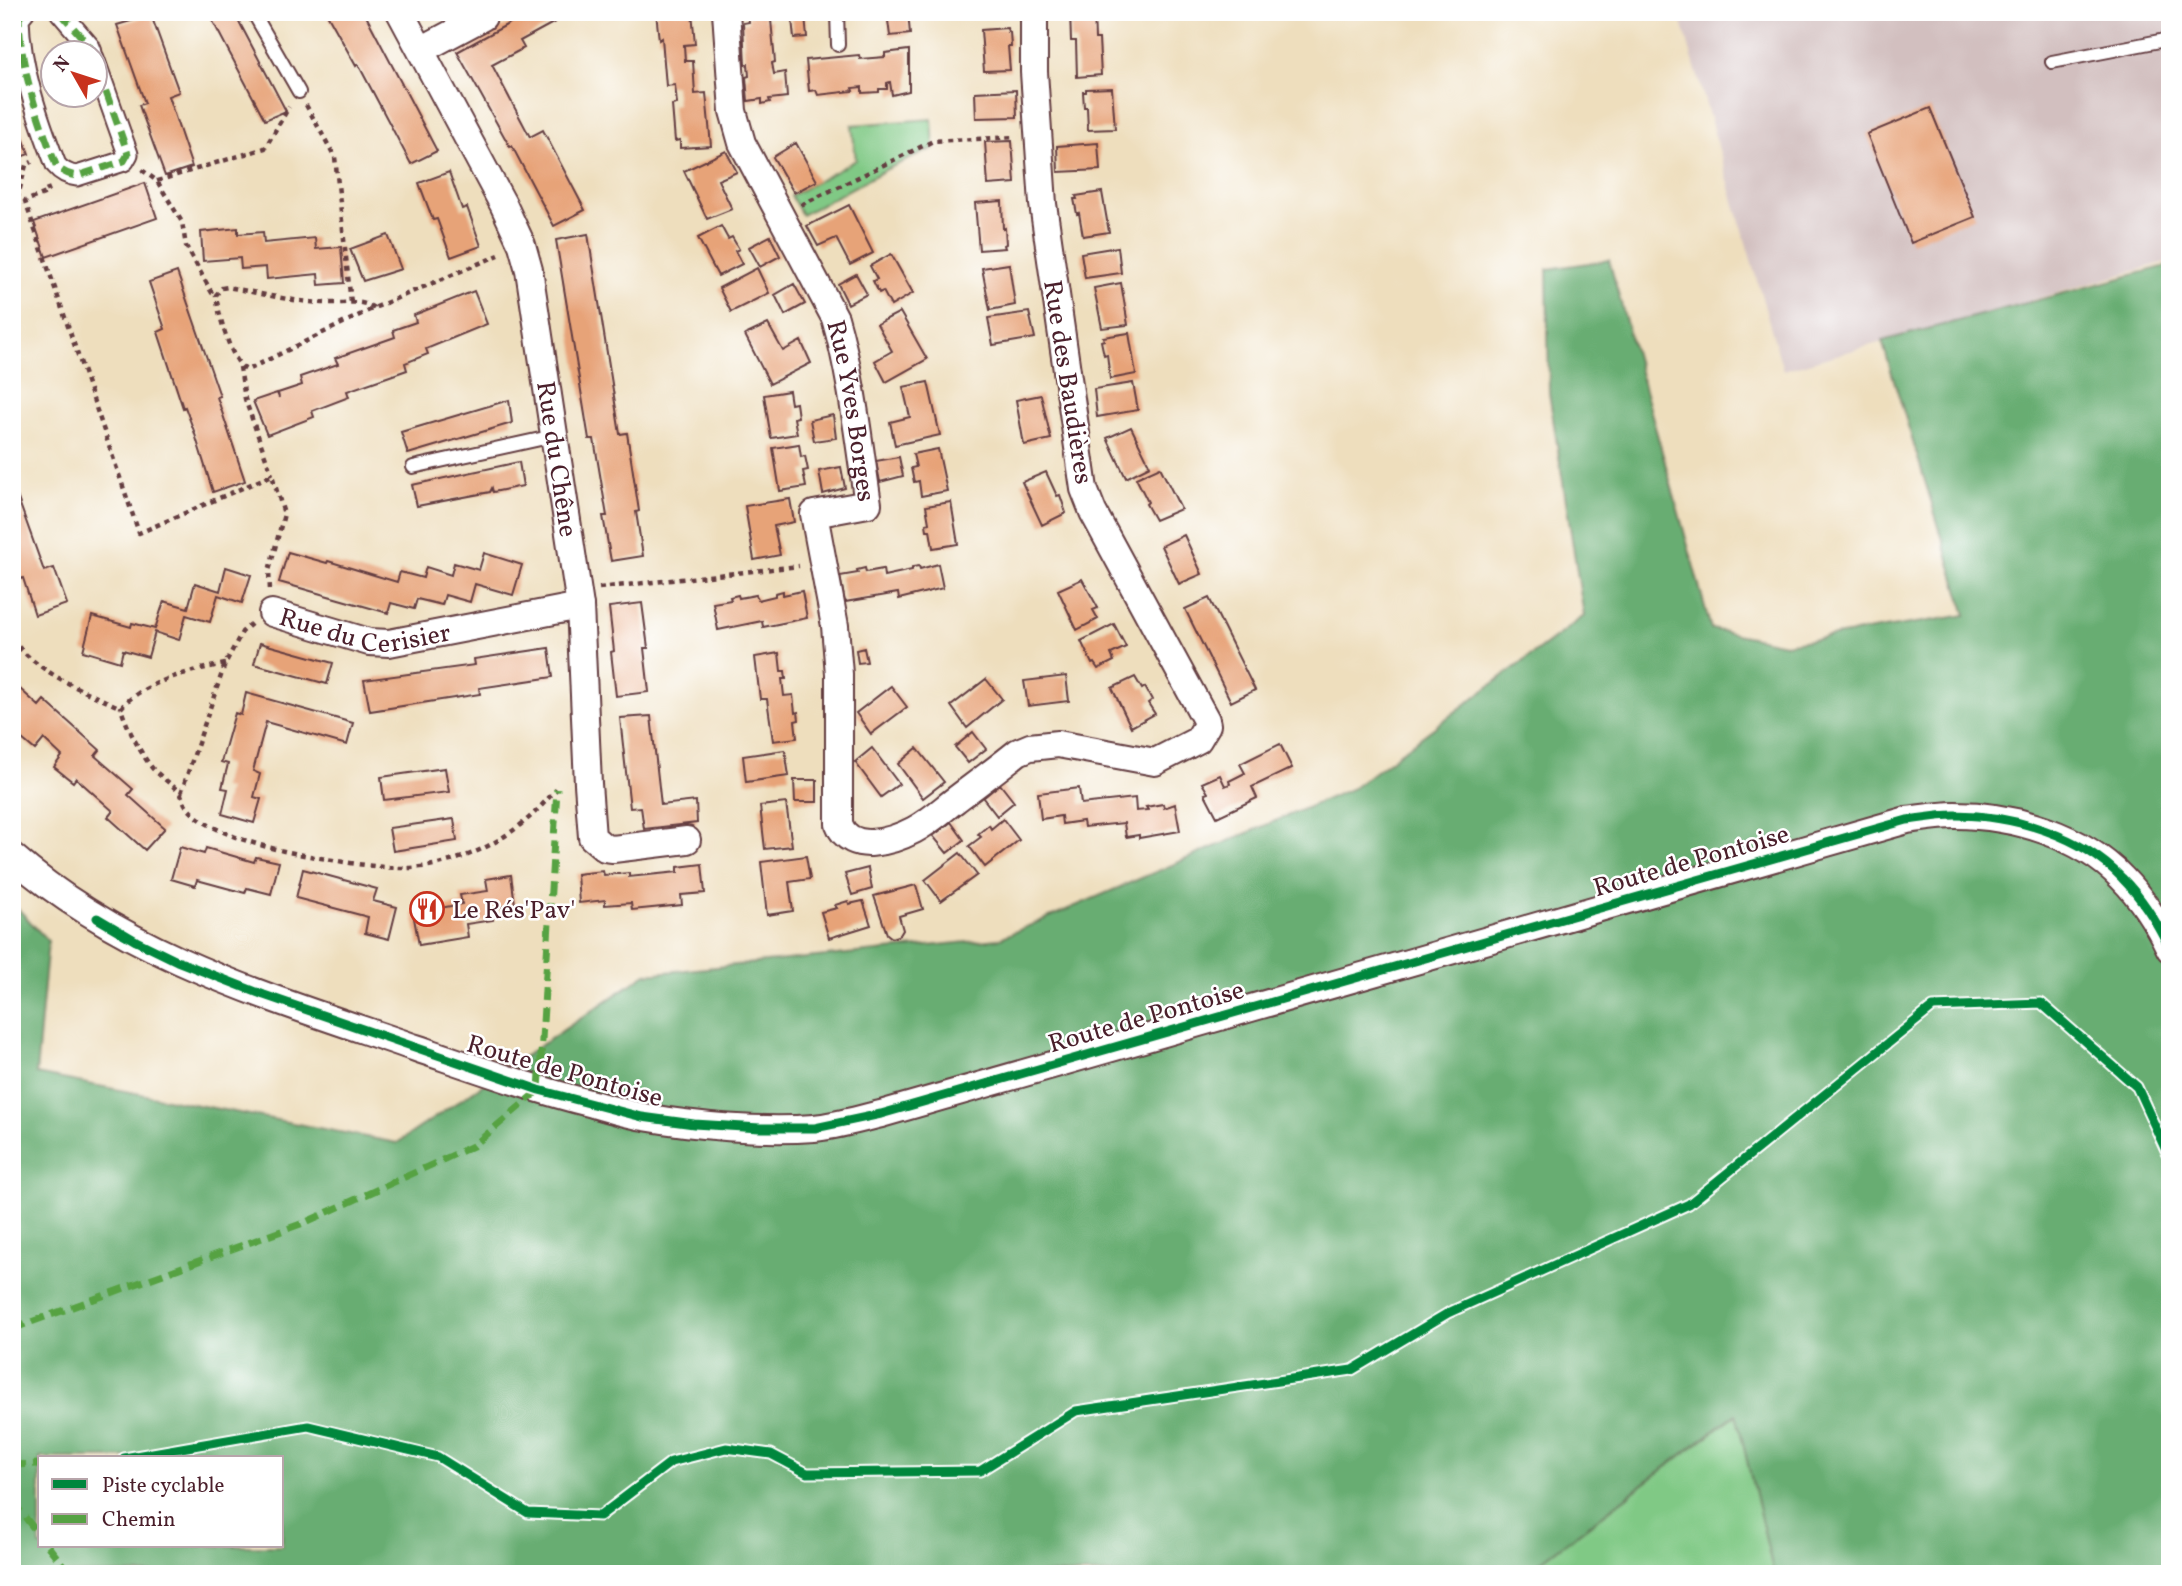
<svg xmlns="http://www.w3.org/2000/svg" width="2182" height="1586" font-family="Vollkorn,serif">
	<style>
		.industrial { fill: #d2bfbf }
		.green { fill: #80c985; stroke: #657458; stroke-width: 2 }
		.forest { fill: #68ad72; stroke: #59664e; stroke-width: 2; fill-rule: evenodd }
		.building { fill: #e7a378 }
		.lines { fill: none; stroke-linecap: round; stroke-linejoin: round }
		.service-casing { stroke: #633c41; stroke-width: 16 }
		.pedestrian-casing { stroke: #633c41; stroke-width: 23 }
		.minor-casing { stroke: #633c41; stroke-width: 30 }
		.path { stroke: #633c41; stroke-width: 4.5; stroke-dasharray: 5 5; stroke-linecap: butt }
		.service { stroke: #fff; stroke-width: 12 }
		.pedestrian { stroke: #fff; stroke-width: 19 }
		.minor { stroke: #fff; stroke-width: 26 }
		.quiet { stroke: #56a243; stroke-width: 7; stroke-dasharray: 14 7; stroke-linecap: butt }
		.cycleway-casing { stroke: #fff; stroke-width: 13 }
		.cycleway { stroke: #00873e; stroke-width: 9 }
		.labels { text-anchor: middle; stroke-width: 5; stroke-linejoin: round; paint-order: stroke }
		.street-label { font-size: 26px; fill: #4a1f2b; stroke: #fff }
		.poi-label { font-size: 26px; fill: #4a1f2b; stroke: #fff; text-anchor: start }
	</style>
	<rect width="100%" height="100%" fill="#fff"/>
	<filter id="ink" filterUnits="userSpaceOnUse"><feTurbulence type="fractalNoise" baseFrequency=".0143" numOctaves="2"/><feDisplacementMap in="SourceGraphic" scale="14" xChannelSelector="R" yChannelSelector="G"/><feConvolveMatrix kernelMatrix="1 2 1 2 8 2 1 2 1" color-interpolation-filters="sRGB"/></filter>
	<filter id="wash" filterUnits="userSpaceOnUse"><feTurbulence type="fractalNoise" baseFrequency=".00686" numOctaves="4" result="noise"/><feDisplacementMap in="SourceGraphic" scale="28" xChannelSelector="R" yChannelSelector="G"/><feGaussianBlur stdDeviation="1.57" result="paint"/><feColorMatrix in="noise" values="0 0 0 0 0 0 0 0 0 0 0 0 0 0 0 0 0 1.4 0 .05"/><feComposite in="paint" operator="in"/></filter>
	<g filter="url(#wash)">
		<rect width="100%" height="100%" fill="#eedebd"/>
		<!-- industrial -->
		<path class="industrial" d="M 1679,12 L 2170,12 L 2170,261 L 1783,370 Z"/>
		<!-- green -->
		<path class="green" d="M 932,119 L 934,148 L 887,169 L 802,215 L 791,196 L 856,160 L 852,125 Z
			M 1737,1414 L 1774,1574 L 1524,1574 Z"/>
		<!-- forest -->
		<path class="forest" d="M 1609,260 L 1711,629 L 1785,644 L 1966,615 L 1882,341 L 2170,265 L 2170,1574 L 1774,1574 L 1736,1414 L 1524,1574 L 12,1574 L 12,902 L 48,941 L 36,1074 L 397,1143 L 646,974 L 998,939 L 1353,788 L 1584,616 L 1549,393 L 1547,269 ZM 40,1458 L 282,1458 L 282,1546 L 40,1546 Z"/>
		<g id="blocks">
			<!-- building -->
			<path class="building" d="M 208,12 L 234,12 L 286,111 L 265,120 Z
				M 326,12 L 364,12 L 437,151 L 411,164 L 358,64 L 356,66 Z
				M 511,12 L 561,12 L 564,17 L 520,41 L 524,48 L 492,65 L 530,137 L 543,130 L 585,210 L 554,226 L 512,146 L 510,147 L 457,52 L 510,23 L 506,15 Z
				M 656,12 L 692,12 L 695,44 L 684,45 L 685,61 L 693,61 L 695,94 L 706,93 L 711,146 L 680,148 L 680,140 L 675,141 L 672,105 L 677,104 L 675,85 L 666,86 L 662,38 L 659,40 Z
				M 908,12 L 910,34 L 890,36 L 887,13 Z
				M 984,12 L 1008,12 L 1009,16 L 984,18 Z
				M 1070,12 L 1094,12 L 1095,39 L 1099,39 L 1101,75 L 1077,77 L 1076,41 L 1071,41 Z
				M 764,14 L 765,20 L 771,20 L 775,62 L 772,63 L 774,74 L 785,72 L 787,97 L 769,99 L 770,102 L 762,104 L 762,99 L 748,101 L 746,77 L 749,76 L 748,64 L 745,65 L 743,23 L 749,22 L 748,16 Z
				M 151,15 L 179,92 L 168,96 L 192,167 L 165,176 L 139,105 L 145,103 L 117,25 Z
				M 805,17 L 807,37 L 794,38 L 792,19 Z
				M 1007,28 L 1008,32 L 1010,32 L 1011,46 L 1008,46 L 1010,70 L 984,71 L 981,30 Z
				M 909,50 L 909,91 L 892,95 L 890,82 L 887,83 L 887,89 L 879,89 L 879,92 L 862,93 L 862,87 L 852,88 L 853,91 L 818,95 L 816,90 L 809,91 L 806,60 L 859,55 L 860,59 L 885,57 L 885,53 Z
				M 1112,88 L 1115,129 L 1088,130 L 1087,107 L 1084,107 L 1083,92 L 1086,92 L 1086,89 Z
				M 1016,90 L 1017,117 L 976,118 L 975,92 Z
				M 12,107 L 29,154 L 12,160 Z
				M 1930,108 L 1975,217 L 1911,243 L 1867,134 Z
				M 1012,141 L 1015,183 L 988,185 L 985,142 Z
				M 796,143 L 817,181 L 794,193 L 773,157 Z
				M 1098,143 L 1100,170 L 1058,172 L 1057,146 Z
				M 726,151 L 737,172 L 718,180 L 732,209 L 707,219 L 684,171 Z
				M 449,172 L 462,209 L 467,207 L 481,246 L 451,257 L 437,219 L 433,220 L 419,183 Z
				M 145,183 L 157,218 L 46,257 L 34,222 Z
				M 1102,192 L 1109,232 L 1083,236 L 1079,213 L 1077,214 L 1074,199 L 1077,199 L 1076,196 Z
				M 1002,201 L 1003,229 L 1005,228 L 1006,244 L 1004,245 L 1005,248 L 979,250 L 975,203 Z
				M 849,205 L 873,253 L 850,265 L 836,238 L 818,246 L 807,226 Z
				M 721,226 L 728,239 L 732,237 L 739,249 L 735,251 L 742,264 L 718,276 L 698,238 Z
				M 238,228 L 238,234 L 263,232 L 264,243 L 315,238 L 316,249 L 341,247 L 344,283 L 319,285 L 318,274 L 267,279 L 266,267 L 241,269 L 240,258 L 203,261 L 201,232 Z
				M 588,234 L 620,434 L 627,433 L 639,511 L 636,512 L 643,556 L 611,561 L 603,516 L 607,516 L 594,439 L 589,439 L 556,240 Z
				M 388,235 L 401,269 L 363,281 L 350,249 Z
				M 770,236 L 780,256 L 760,267 L 749,247 Z
				M 1118,247 L 1121,273 L 1085,278 L 1081,253 Z
				M 891,254 L 913,293 L 891,306 L 883,291 L 879,293 L 873,281 L 877,279 L 870,266 Z
				M 1009,264 L 1015,305 L 990,310 L 982,268 Z
				M 757,268 L 769,293 L 731,312 L 719,288 Z
				M 177,272 L 220,396 L 217,397 L 245,481 L 213,492 L 194,431 L 185,407 L 183,408 L 158,332 L 165,329 L 149,282 Z
				M 856,274 L 867,294 L 848,304 L 838,284 Z
				M 1121,283 L 1128,325 L 1102,328 L 1094,288 Z
				M 794,284 L 805,304 L 785,315 L 775,295 Z
				M 474,291 L 487,324 L 426,349 L 428,354 L 405,363 L 407,370 L 347,391 L 349,397 L 312,411 L 314,417 L 267,435 L 253,401 L 277,393 L 279,398 L 278,393 L 302,385 L 300,377 L 338,364 L 335,358 L 395,337 L 393,330 L 416,322 L 414,315 Z
				M 900,312 L 927,359 L 886,382 L 875,361 L 892,351 L 877,324 Z
				M 1029,312 L 1035,338 L 993,345 L 988,318 Z
				M 768,324 L 783,351 L 801,341 L 811,363 L 770,384 L 745,335 Z
				M 1129,333 L 1136,374 L 1110,379 L 1107,354 L 1104,355 L 1101,341 L 1104,340 L 1103,337 Z
				M 928,382 L 940,435 L 895,445 L 890,422 L 910,417 L 903,387 Z
				M 1133,383 L 1138,410 L 1097,417 L 1094,389 Z
				M 789,391 L 791,404 L 796,403 L 798,417 L 794,418 L 797,434 L 771,438 L 764,395 Z
				M 1041,395 L 1051,439 L 1024,445 L 1016,400 Z
				M 509,400 L 512,423 L 408,454 L 401,432 Z
				M 833,415 L 836,438 L 814,441 L 810,420 Z
				M 1131,427 L 1150,466 L 1126,478 L 1107,438 Z
				M 799,444 L 801,457 L 805,456 L 808,470 L 803,471 L 806,487 L 780,491 L 773,448 Z
				M 938,449 L 947,491 L 921,496 L 919,481 L 914,482 L 911,468 L 916,467 L 913,454 Z
				M 899,457 L 903,476 L 880,482 L 876,461 Z
				M 519,462 L 523,486 L 493,492 L 492,488 L 490,492 L 417,506 L 412,485 Z
				M 841,467 L 845,488 L 823,494 L 819,471 Z
				M 1160,467 L 1181,509 L 1155,520 L 1146,504 L 1148,502 L 1136,478 Z
				M 1046,472 L 1057,496 L 1060,495 L 1066,513 L 1042,525 L 1022,482 Z
				M 12,482 L 44,571 L 54,568 L 67,604 L 35,615 L 23,578 L 12,582 Z
				M 790,499 L 794,522 L 774,526 L 780,555 L 754,560 L 745,506 Z
				M 951,502 L 958,544 L 933,548 L 930,530 L 927,530 L 926,524 L 929,523 L 926,506 Z
				M 1184,535 L 1202,574 L 1179,584 L 1161,546 Z
				M 288,552 L 327,563 L 328,561 L 397,582 L 400,572 L 423,578 L 426,567 L 451,575 L 454,563 L 479,570 L 484,553 L 522,565 L 513,595 L 475,584 L 470,602 L 445,595 L 442,605 L 417,599 L 414,609 L 391,603 L 388,613 L 279,582 Z
				M 938,564 L 943,588 L 899,599 L 898,593 L 845,602 L 840,576 L 858,573 L 857,570 L 865,568 L 866,572 L 883,569 L 884,576 L 912,570 L 912,567 L 919,566 L 920,569 Z
				M 226,567 L 251,575 L 242,603 L 218,595 L 210,622 L 186,615 L 179,640 L 155,632 L 148,657 L 123,650 L 120,662 L 83,651 L 92,616 L 131,627 L 132,623 L 155,629 L 164,601 L 188,608 L 195,583 L 220,591 Z
				M 1082,579 L 1098,608 L 1093,610 L 1098,619 L 1077,630 L 1058,590 Z
				M 783,591 L 783,595 L 802,591 L 807,618 L 763,627 L 762,621 L 718,630 L 713,603 L 731,600 L 730,597 L 738,595 L 739,598 L 756,595 L 758,600 L 775,596 L 775,593 Z
				M 1209,598 L 1255,690 L 1231,702 L 1185,609 Z
				M 642,603 L 648,648 L 644,648 L 649,692 L 616,696 L 611,652 L 614,651 L 609,607 Z
				M 1114,624 L 1126,647 L 1111,654 L 1114,661 L 1098,669 L 1094,663 L 1092,664 L 1081,641 Z
				M 260,643 L 333,663 L 327,684 L 254,664 Z
				M 549,648 L 553,677 L 479,688 L 480,694 L 370,711 L 364,680 L 475,665 L 474,659 Z
				M 864,648 L 867,662 L 858,663 L 856,650 Z
				M 779,653 L 781,671 L 785,671 L 786,679 L 782,679 L 784,696 L 793,695 L 795,713 L 798,712 L 799,720 L 795,721 L 797,738 L 773,741 L 767,699 L 760,699 L 755,657 Z
				M 1066,676 L 1069,701 L 1028,706 L 1024,681 Z
				M 1135,677 L 1142,689 L 1145,687 L 1152,700 L 1148,703 L 1155,714 L 1131,727 L 1112,688 Z
				M 986,679 L 1002,699 L 967,728 L 951,706 Z
				M 891,686 L 907,707 L 871,734 L 856,713 Z
				M 20,689 L 39,706 L 44,700 L 100,750 L 95,756 L 133,789 L 128,795 L 165,828 L 145,850 L 108,817 L 113,811 L 76,778 L 73,782 L 54,767 L 62,756 L 44,739 L 35,750 L 15,733 L 18,730 L 12,725 L 12,692 L 15,695 Z
				M 246,693 L 353,723 L 347,745 L 266,722 L 253,771 L 260,774 L 254,797 L 261,799 L 254,823 L 222,814 L 228,789 L 222,788 L 228,764 L 221,762 L 235,713 L 241,715 Z
				M 651,716 L 661,805 L 696,801 L 697,823 L 644,829 L 641,807 L 630,808 L 620,718 Z
				M 973,732 L 986,749 L 968,763 L 955,747 Z
				M 1280,744 L 1292,768 L 1252,787 L 1257,798 L 1217,817 L 1205,794 L 1208,793 L 1202,783 L 1220,775 L 1225,786 L 1230,784 L 1229,781 L 1245,773 L 1240,764 Z
				M 872,748 L 899,784 L 881,797 L 855,762 Z
				M 917,748 L 944,782 L 923,798 L 898,764 Z
				M 785,750 L 789,776 L 746,782 L 743,756 Z
				M 445,768 L 449,792 L 384,800 L 381,777 Z
				M 794,780 L 817,780 L 817,802 L 795,802 Z
				M 1000,784 L 1014,802 L 997,816 L 983,798 Z
				M 1079,788 L 1081,804 L 1135,798 L 1136,811 L 1148,810 L 1146,807 L 1163,804 L 1164,808 L 1175,804 L 1180,831 L 1139,838 L 1139,835 L 1126,837 L 1124,823 L 1084,827 L 1083,821 L 1062,824 L 1061,816 L 1041,819 L 1038,793 Z
				M 786,803 L 792,846 L 765,849 L 760,806 Z
				M 454,819 L 457,841 L 393,851 L 389,828 Z
				M 1003,819 L 1019,840 L 985,867 L 969,846 L 981,837 L 978,834 L 989,825 L 991,829 Z
				M 951,822 L 964,840 L 947,853 L 933,836 Z
				M 180,847 L 204,854 L 206,848 L 254,862 L 256,857 L 279,862 L 271,894 L 247,888 L 245,893 L 197,880 L 195,886 L 171,879 Z
				M 960,853 L 977,875 L 941,901 L 925,880 Z
				M 806,856 L 810,879 L 789,882 L 793,911 L 767,915 L 761,862 Z
				M 702,864 L 705,893 L 681,895 L 682,905 L 632,910 L 631,903 L 605,905 L 605,900 L 579,903 L 577,874 L 603,871 L 604,875 L 629,873 L 629,877 L 678,872 L 678,867 Z
				M 868,868 L 872,889 L 852,895 L 845,874 Z
				M 303,869 L 377,889 L 373,901 L 397,907 L 389,939 L 365,933 L 368,917 L 296,898 Z
				M 511,875 L 515,904 L 491,909 L 493,920 L 466,924 L 468,937 L 419,945 L 413,913 L 462,904 L 460,895 L 488,891 L 486,879 Z
				M 916,885 L 923,909 L 899,916 L 903,930 L 900,935 L 892,938 L 887,934 L 874,896 Z
				M 848,901 L 849,904 L 863,901 L 871,925 L 829,938 L 821,912 L 837,908 L 835,905 Z"/>
		</g>
	</g>
	<g filter="url(#ink)">
		<use href="#blocks" fill-opacity="0" stroke="#633c41" stroke-width="2"/>
		<g class="lines">
			<!-- service casing -->
			<g class="service-casing">
				<path id="service" d="M 253,12 L 299,92
					M 837,12 L 838,45
					M 2052,62 L 2170,39
					M 413,467 L 554,436"/>
			</g>
			<!-- pedestrian casing -->
			<g class="pedestrian-casing">
				<path id="pedestrian" d="M 24,12 L 19,18 C 20,67 38,119 56,165 C 61,171 68,175 77,176 L 124,161 L 128,154 L 94,58
					M 60,12 L 90,47 L 92,52"/>
			</g>
			<!-- minor casing -->
			<g class="minor-casing">
				<g id="minor">
					<path id="s1" d="M 400,12 L 503,204 L 522,245 L 529,270 L 580,606 L 588,784 L 592,837 L 605,848 L 613,849 L 687,840"/>
					<path id="s2" d="M 726,12 L 733,111 L 742,143 L 835,318 C 852,376 859,444 868,504 L 814,514 L 835,626 L 839,674 L 839,824 C 850,855 893,841 914,830 C 929,822 941,811 954,801 C 975,785 997,769 1018,752 L 1030,747 L 1058,744 L 1155,762 L 1198,740 L 1207,725 L 1206,720 L 1093,512 L 1084,489 L 1043,204 L 1034,72 L 1034,12"/>
					<path d="M 421,50 L 483,17"/>
					<path id="s3" d="M 272,613 L 369,642 L 389,643 L 580,606"/>
					<path d="M 12,856 C 127,957 275,999 416,1048 C 475,1068 533,1089 593,1104 C 610,1109 627,1114 644,1117 C 696,1126 761,1132 814,1128 C 836,1126 859,1119 881,1114 L 1907,820 C 1923,818 1940,815 1955,815 C 2013,815 2081,835 2122,878 C 2142,898 2158,924 2170,949"/>
				</g>
			</g>
			<!-- path -->
			<path class="path" d="M 306,105 L 335,157 L 351,303
				M 142,170 L 157,181 L 182,222 L 186,246 L 212,293 L 216,295
				M 157,181 L 265,148 L 289,107
				M 47,187 L 49,192 L 25,201 L 139,533 L 272,475 L 284,514 L 269,571 L 270,590
				M 801,205 L 933,141 L 1015,137
				M 12,207 L 16,204 L 26,165 L 32,162
				M 374,308 C 362,300 350,303 337,303 C 300,304 263,294 228,287 L 222,288 L 216,295 C 218,312 231,364 247,370 L 374,308 L 499,255
				M 240,367 L 245,399 L 272,475
				M 599,588 L 799,566
				M 12,639 C 39,674 82,690 121,708
				M 225,664 C 193,670 142,682 121,708 C 125,724 142,756 153,769 C 160,776 170,783 177,790 C 182,794 182,798 185,804 C 189,811 197,817 204,822 C 236,841 279,851 315,857 C 343,862 372,867 400,868 C 447,869 497,847 531,816 C 540,808 548,798 557,789
				M 181,793 L 225,664 L 242,632 L 251,624"/>
			<!-- service -->
			<use href="#service" class="service"/>
			<!-- pedestrian -->
			<use href="#pedestrian" class="pedestrian"/>
			<!-- minor -->
			<use href="#minor" class="minor"/>
			<!-- quiet -->
			<path class="quiet" d="M 24,12 L 19,18 C 20,67 38,119 56,165 C 61,171 68,175 77,176 L 124,161 L 128,154 L 94,58
				M 60,12 L 90,47 L 92,52
				M 12,1329 L 306,1222 L 473,1146 L 539,1090 L 557,789
				M 12,1465 L 40,1464
				M 12,1501 L 40,1536
				M 48,1546 L 70,1574"/>
			<!-- cycleway casing -->
			<g class="cycleway-casing">
				<path id="cycleway" d="M 97,918 L 136,941 L 177,961 L 264,995 L 539,1090 L 642,1117 L 694,1124 L 760,1128 L 815,1128 L 881,1114 L 1907,820 C 1923,818 1940,815 1955,815 C 2013,815 2081,835 2122,878 C 2142,898 2158,924 2170,949
					M 124,1458 L 308,1426 L 438,1457 L 528,1513 L 600,1516 L 671,1462 L 726,1448 L 771,1454 L 807,1473 L 980,1471 L 1076,1411 L 1352,1370 L 1448,1313 L 1689,1204 L 1933,1007 L 2041,1003 L 2137,1087 L 2170,1159"/>
			</g>
			<!-- cycleway -->
			<use href="#cycleway" class="cycleway"/>
		</g>
	</g>
	<!-- icons -->
	<defs>
		<g id="restaurant-ring" transform="scale(1.75)"><circle r="9.5" fill="#fff" stroke="#c8321e" stroke-width="1.5"/><path d="M-5-6h1v4h1v-4h1v4h1v-4h1v5L-1.5 .5V6h-2V.5L-5-1ZM5-6V6H3V1.5H1.5Q1.5-4 5-6Z" fill="#c8321e"/></g>
	</defs>
	<g fill-rule="evenodd">
		<use href="#restaurant-ring" x="427" y="909"/>
	</g>
	<g class="labels">
		<!-- street labels -->
		<g class="street-label">
			<text transform="translate(1069 382) rotate(81)" y="9">Rue des Baudières</text>
			<text dy="9" stroke="none"><textPath href="#s2" startOffset="425">Rue Yves Borges</textPath></text>
			<text dy="9" stroke="none"><textPath href="#s1" startOffset="480">Rue du Chêne</textPath></text>
			<text dy="9" stroke="none"><textPath href="#s3" startOffset="96">Rue du Cerisier</textPath></text>
			<text transform="translate(1691 860) rotate(-16)" y="9">Route de Pontoise</text>
			<text transform="translate(1146 1016) rotate(-16)" y="9">Route de Pontoise</text>
			<text transform="translate(565 1070) rotate(16)" y="9">Route de Pontoise</text>
		</g>
		<!-- poi labels -->
		<g class="poi-label">
			<text x="452" y="918">Le Rés'Pav'</text>
		</g>
	</g>
	<!-- margin -->
	<rect width="2182" height="1586" fill="none" stroke="#fff" stroke-width="42"/>
	<!-- legend -->
	<rect x="38" y="1456" width="245" height="91" fill="#ffffff" stroke="#b7a5aa" stroke-width="2"/>
	<rect x="52" y="1479" width="35" height="10" fill="#00873e" stroke="#b7a5aa" stroke-width="2"/>
	<text x="102" y="1492" font-size="21" fill="#4a1f2b">Piste cyclable</text>
	<rect x="52" y="1514" width="35" height="10" fill="#56a243" stroke="#b7a5aa" stroke-width="2"/>
	<text x="102" y="1526" font-size="21" fill="#4a1f2b">Chemin</text>
	<!-- north arrow -->
	<g transform="translate(74 74) rotate(309)"><circle r="33" fill="#ffffff" stroke="#b7a5aa" stroke-width="2"/>
	<path d="M0-5L12 26L0 18L-12 26Z" fill="#c8321e"/>
	<text y="-10" font-size="19" font-weight="bold" text-anchor="middle" fill="#4a1f2b">N</text>
	</g>
</svg>
